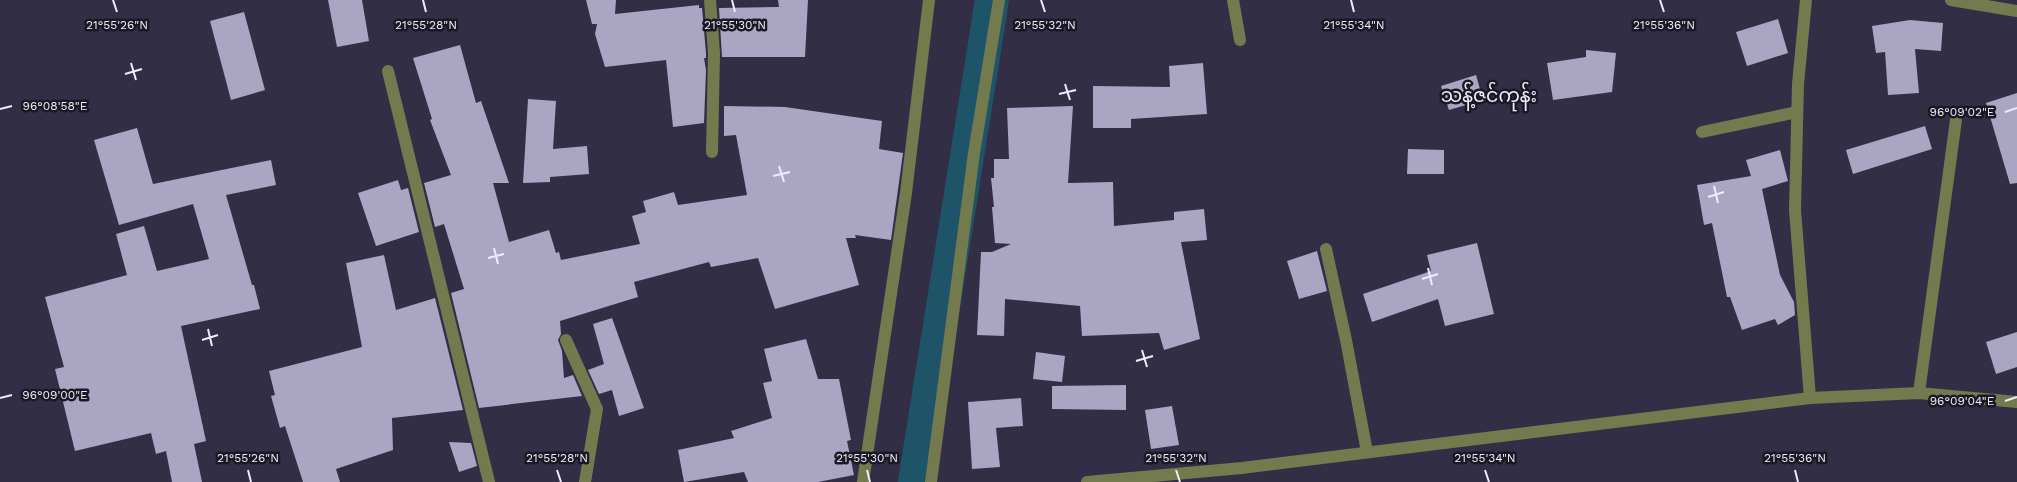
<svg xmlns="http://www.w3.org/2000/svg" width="2017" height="482" font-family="'Work Sans','Noto Sans Myanmar',sans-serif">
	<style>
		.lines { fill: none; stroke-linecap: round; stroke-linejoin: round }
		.canal { stroke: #1d5467; stroke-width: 34 }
		.building { fill: #a9a5c3 }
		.minor { stroke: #737a4e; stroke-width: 12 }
		.ticks { fill: none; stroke: #eeecfc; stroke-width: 2 }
		.labels { text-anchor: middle; stroke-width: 5; stroke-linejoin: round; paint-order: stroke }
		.quarter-label { font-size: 19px; fill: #eeecfc; stroke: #1a1823 }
		.ticks-label { font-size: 12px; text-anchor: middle; fill: #eeecfc; stroke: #1a1823; stroke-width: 5; stroke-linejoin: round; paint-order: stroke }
	</style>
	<rect width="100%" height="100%" fill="#322e46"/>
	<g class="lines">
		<!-- canal -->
		<path class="canal" d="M 915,482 L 992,0"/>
	</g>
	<!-- building -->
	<path class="building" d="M 328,0 L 362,0 L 369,41 L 337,47 Z
		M 586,0 L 616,0 L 615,14 L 699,5 L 699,8 L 702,8 L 706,53 L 706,58 L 704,58 L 706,70 L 704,123 L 673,127 L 666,60 L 605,67 L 595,34 L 597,24 L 592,24 Z
		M 778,0 L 808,0 L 805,57 L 722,57 L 719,8 L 779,7 Z
		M 244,12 L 265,90 L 231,100 L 210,21 Z
		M 1778,19 L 1788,53 L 1747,66 L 1736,32 Z
		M 1910,20 L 1943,23 L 1941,51 L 1915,49 L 1919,93 L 1888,95 L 1885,52 L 1876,53 L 1872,26 Z
		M 460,45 L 476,103 L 481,101 L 509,183 L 493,183 L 509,242 L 549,230 L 556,253 L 559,252 L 561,260 L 640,244 L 632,216 L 646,212 L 643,201 L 674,192 L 678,205 L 747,195 L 736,135 L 724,136 L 724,106 L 785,107 L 882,121 L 879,149 L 903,153 L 891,240 L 855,235 L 856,238 L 846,238 L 859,285 L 775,309 L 758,258 L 711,267 L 709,262 L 634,282 L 638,297 L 560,321 L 561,334 L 558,340 L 562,351 L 564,378 L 573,375 L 582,396 L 479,408 L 451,293 L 464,289 L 444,224 L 435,227 L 424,183 L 451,175 L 430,120 L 432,119 L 413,58 Z
		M 1586,50 L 1616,53 L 1612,92 L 1553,100 L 1547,63 L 1586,57 Z
		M 1203,63 L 1207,114 L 1131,119 L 1131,128 L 1093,128 L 1093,86 L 1170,87 L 1169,66 Z
		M 1476,75 L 1483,100 L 1449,110 L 1441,86 Z
		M 2017,93 L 2017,183 L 2010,184 L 1986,103 Z
		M 528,99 L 556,101 L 553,149 L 587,146 L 589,174 L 550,177 L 550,182 L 523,183 Z
		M 1073,106 L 1068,183 L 1113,182 L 1114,226 L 1174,220 L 1174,212 L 1204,209 L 1207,240 L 1181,242 L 1200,339 L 1164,350 L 1159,333 L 1082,336 L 1080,306 L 1005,299 L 1004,336 L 977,335 L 981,252 L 992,252 L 1011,244 L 995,243 L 992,207 L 994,207 L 991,178 L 994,178 L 994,159 L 1009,159 L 1007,108 Z
		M 1925,126 L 1932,149 L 1853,174 L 1846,150 Z
		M 137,128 L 153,184 L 271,160 L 276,185 L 226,195 L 252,285 L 254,285 L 260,309 L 181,326 L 206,441 L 194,444 L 202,482 L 172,482 L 166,451 L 156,454 L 151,433 L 75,451 L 55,369 L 64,367 L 45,297 L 127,275 L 116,234 L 144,226 L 157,271 L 209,259 L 193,204 L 119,225 L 94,140 Z
		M 1408,149 L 1444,150 L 1444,174 L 1407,174 Z
		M 1780,150 L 1788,181 L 1762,189 L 1780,275 L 1794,302 L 1795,315 L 1778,325 L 1775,319 L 1742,330 L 1730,297 L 1727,297 L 1712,223 L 1704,225 L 1697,185 L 1751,176 L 1746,160 Z
		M 398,180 L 401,190 L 408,188 L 419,232 L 376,246 L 358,193 Z
		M 1477,243 L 1494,314 L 1445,326 L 1438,299 L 1372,322 L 1363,294 L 1431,271 L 1427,255 Z
		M 1317,251 L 1327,291 L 1299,299 L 1287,261 Z
		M 384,255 L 396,310 L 435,298 L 463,410 L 392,418 L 393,450 L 336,469 L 340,482 L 303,482 L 285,426 L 280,428 L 271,396 L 275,395 L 269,371 L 362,347 L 346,263 Z
		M 612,318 L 644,408 L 619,416 L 612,390 L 599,394 L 588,370 L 604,364 L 593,324 Z
		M 2017,332 L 2017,367 L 1996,374 L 1986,342 Z
		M 806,339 L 818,379 L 839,379 L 851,440 L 847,441 L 854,475 L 818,482 L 748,482 L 744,472 L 684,482 L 678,450 L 734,438 L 731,431 L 772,418 L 763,383 L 772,381 L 764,349 Z
		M 1036,352 L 1065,356 L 1062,382 L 1033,379 Z
		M 1126,385 L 1126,410 L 1052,409 L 1052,386 Z
		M 1021,398 L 1023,426 L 996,428 L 1000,467 L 972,469 L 968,402 Z
		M 1172,406 L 1179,445 L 1151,449 L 1145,410 Z
		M 449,442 L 471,443 L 477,466 L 459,472 Z"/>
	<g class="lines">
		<!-- minor -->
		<path class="minor" d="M 710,0 L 714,53 L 712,152
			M 1233,0 L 1240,40
			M 1806,0 L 1798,84 L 1795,210 L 1810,398
			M 1951,0 L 2017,11
			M 388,71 L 489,482
			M 1702,132 L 1797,112
			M 1326,249 L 1346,340 L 1367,452
			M 566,340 L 597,409 L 585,482
			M 1919,393 L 1956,120
			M 863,482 L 906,193 L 929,0
			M 931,482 L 974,153 L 999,0
			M 1087,482 L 1242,468 L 1810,398 L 1919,393 L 2017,402"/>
	</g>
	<!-- ticks -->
	<path class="ticks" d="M 113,0 L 117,12M 423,0 L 426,12M 732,0 L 735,12M 1041,0 L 1045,12M 1351,0 L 1354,12M 1660,0 L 1664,12M 131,63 L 136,80M 125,74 L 142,69M 1065,84 L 1070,100M 1059,94 L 1076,90M 0,109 L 12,106M 2005,112 L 2017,108M 779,166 L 784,182M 773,176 L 790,172M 1714,186 L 1718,203M 1708,197 L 1724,192M 494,248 L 498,264M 488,258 L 504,254M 1428,268 L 1432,285M 1422,279 L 1438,274M 208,329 L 212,346M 202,340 L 218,335M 1142,350 L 1147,367M 1136,361 L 1153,356M 0,398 L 12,395M 2005,401 L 2017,397M 248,470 L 251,482M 557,470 L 561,482M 867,470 L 870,482M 1176,470 L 1180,482M 1485,470 L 1489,482M 1795,470 L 1798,482"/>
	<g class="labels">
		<!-- quarter labels -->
		<g class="quarter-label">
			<text x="1489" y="102">သန့်ဇင်ကုန်း</text>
		</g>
	</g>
	<g class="ticks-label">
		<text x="117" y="29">21°55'26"N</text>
		<text x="426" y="29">21°55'28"N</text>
		<text x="735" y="29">21°55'30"N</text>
		<text x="1045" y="29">21°55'32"N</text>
		<text x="1354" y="29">21°55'34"N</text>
		<text x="1664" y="29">21°55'36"N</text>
		<text x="55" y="110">96°08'58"E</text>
		<text x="1962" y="116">96°09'02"E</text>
		<text x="55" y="399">96°09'00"E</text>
		<text x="1962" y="405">96°09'04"E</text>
		<text x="248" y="462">21°55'26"N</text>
		<text x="557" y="462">21°55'28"N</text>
		<text x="867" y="462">21°55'30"N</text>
		<text x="1176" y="462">21°55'32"N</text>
		<text x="1485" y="462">21°55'34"N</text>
		<text x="1795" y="462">21°55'36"N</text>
	</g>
</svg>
